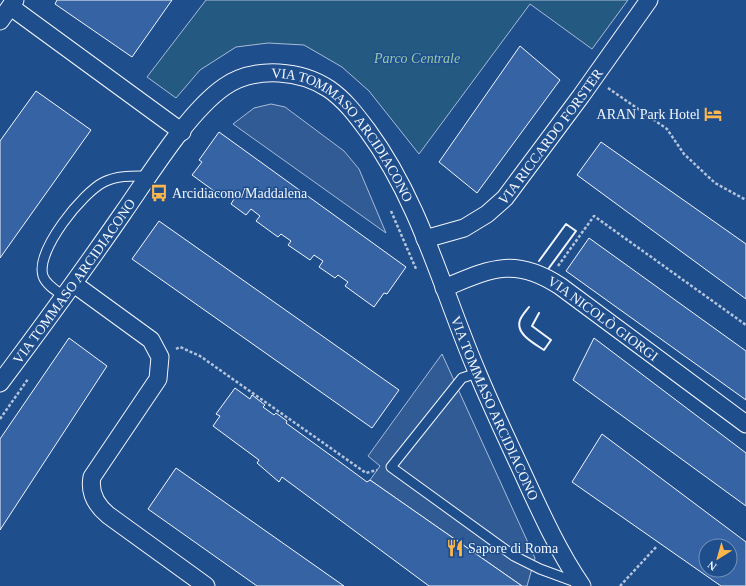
<svg xmlns="http://www.w3.org/2000/svg" width="746" height="586" font-family="Georgia,serif">
	<style>
		.green { fill: #245a82; stroke: #a8bbd7 }
		.parking { fill: #305b95; stroke: #a8bbd7 }
		.building { fill: #3563a3; stroke: #f2f6ff; fill-rule: evenodd }
		.lines { fill: none; stroke-linecap: round; stroke-linejoin: round }
		.lane-casing { stroke: #f2f6ff; stroke-width: 11 }
		.street-casing { stroke: #f2f6ff; stroke-width: 19 }
		.path { stroke: #b3c4dc; stroke-width: 2.5; stroke-dasharray: 3 2; stroke-linecap: butt }
		.lane { stroke: #1f4e8c; stroke-width: 9 }
		.street { stroke: #1f4e8c; stroke-width: 17 }
		.wall { stroke: #f2f6ff; stroke-width: 2 }
		.labels { text-anchor: middle; stroke-width: 3; stroke-linejoin: round; paint-order: stroke }
		.park-label { font-size: 14px; font-style: italic; fill: #97c8a6; stroke: #1f4e8c }
		.poi-label { font-size: 14px; fill: #f2f6ff; stroke: #1f4e8c; text-anchor: start }
		.street-label { font-size: 14px; fill: #f2f6ff; stroke: #1f4e8c }
	</style>
	<rect width="100%" height="100%" fill="#1f4e8c"/>
	<!-- green -->
	<path class="green" d="M 206,0 L 628,0 L 592,49 L 530,4 L 419,154 L 369,91 L 342,67 L 304,45 L 268,43 L 236,47 L 200,70 L 176,98 L 147,77 Z"/>
	<!-- parking -->
	<path class="parking" d="M 271,104 L 285,107 L 344,151 L 359,169 L 386,233 L 233,124 L 254,108 Z
		M 442,354 L 535,558 L 527,586 L 522,586 L 370,480 L 380,466 L 368,456 Z"/>
	<!-- building -->
	<path class="building" d="M 57,0 L 172,0 L 132,57 L 55,4 Z
		M 520,46 L 560,80 L 477,193 L 439,162 Z
		M 36,91 L 91,130 L 0,258 L 0,141 Z
		M 219,132 L 406,267 L 387,294 L 384,293 L 374,307 L 345,286 L 348,282 L 338,275 L 335,278 L 319,267 L 323,261 L 314,255 L 310,260 L 288,245 L 291,241 L 281,234 L 278,237 L 256,221 L 260,216 L 251,209 L 246,215 L 231,204 L 234,199 L 224,192 L 221,196 L 192,175 L 202,162 L 199,160 Z
		M 601,142 L 746,244 L 746,299 L 577,175 Z
		M 159,221 L 399,390 L 372,428 L 132,259 Z
		M 589,238 L 746,351 L 746,400 L 566,271 Z
		M 69,338 L 107,366 L 0,530 L 0,439 Z
		M 594,338 L 746,453 L 746,506 L 573,380 Z
		M 235,388 L 250,399 L 252,395 L 265,405 L 263,407 L 274,415 L 276,413 L 287,421 L 286,423 L 344,465 L 367,482 L 370,480 L 522,586 L 429,586 L 282,477 L 279,482 L 257,463 L 259,460 L 213,426 L 220,416 L 216,414 Z
		M 602,434 L 746,542 L 746,586 L 721,586 L 572,482 ZM 706,546 L 730,546 L 730,570 L 706,570 Z
		M 176,468 L 344,586 L 257,586 L 148,509 Z"/>
	<g class="lines">
		<!-- lane casing -->
		<g class="lane-casing">
			<path id="lane" d="M 65,297 C 57,291 46,285 43,276 C 35,251 83,192 104,182 C 118,175 134,176 149,176
				M 477,373 L 462,378 L 391,467 L 514,556 L 540,569 L 578,583"/>
		</g>
		<!-- street casing -->
		<g class="street-casing">
			<g id="street">
				<path d="M 11,7 L 182,132"/>
				<path d="M 0,21 L 15,0"/>
				<path id="s1" d="M 425,239 L 464,228 L 487,214 L 505,198 L 581,96 L 649,0"/>
				<path d="M 74,284 L 151,340 L 160,357 L 158,379 L 92,477 C 89,493 96,505 108,515 L 206,586"/>
				<path id="s2" d="M 444,288 C 490,269 514,256 560,286 L 746,424"/>
				<path id="s3" d="M 0,383 C 42,327 83,271 123,213 C 149,176 188,112 224,87 C 241,75 260,72 279,73 C 297,74 314,79 329,89 C 345,100 356,115 368,131 C 421,203 443,293 478,374 C 491,405 505,435 519,465 C 538,506 556,548 582,586"/>
			</g>
		</g>
		<!-- path -->
		<path class="path" d="M 608,88 L 667,129 L 684,154 L 715,183 L 746,200
			M 391,211 L 416,269
			M 558,266 L 594,216 L 746,325
			M 176,349 L 180,347 L 200,356 L 366,473 L 377,470
			M 0,419 L 28,379
			M 620,586 L 657,546"/>
		<!-- lane -->
		<use href="#lane" class="lane"/>
		<!-- street -->
		<use href="#street" class="street"/>
		<!-- wall -->
		<path class="wall" d="M 539,261 L 566,224 L 576,231 L 549,268
			M 529,307 C 526,311 522,315 520,320 C 515,334 535,344 544,350 L 551,340 L 532,326 L 539,313"/>
	</g>
	<!-- icons -->
	<defs>
		<g id="hotel-bare" transform="scale(1.38)"><path d="M-6-4.5h1.5V1H6V5H4.5V3h-9V5H-6ZM-4 0a1.8 1.8 0 1 1 3.6 0ZM.5 0V-2.5h3Q6-2.5 6 0Z" fill="#ffb74d" stroke="#1f4e8c" stroke-width="2.5" paint-order="stroke"/></g>
		<g id="bus-bare" transform="scale(1.38)"><path d="M-5-6H5V4H4V6H2V4H-2V6H-4V4H-5ZM-3.5-4V0h7V-4ZM-3.5 1.2v1.5H-2V1.2ZM2 1.2v1.5H3.5V1.2Z" fill="#ffb74d" stroke="#1f4e8c" stroke-width="2.5" paint-order="stroke"/></g>
		<g id="restaurant-bare" transform="scale(1.38)"><path d="M-5-6h1v4h1v-4h1v4h1v-4h1v5L-1.5 .5V6h-2V.5L-5-1ZM5-6V6H3V1.5H1.5Q1.5-4 5-6Z" fill="#ffb74d" stroke="#1f4e8c" stroke-width="2.5" paint-order="stroke"/></g>
	</defs>
	<g fill-rule="evenodd">
		<use href="#hotel-bare" x="713" y="114"/>
		<use href="#bus-bare" x="159" y="193"/>
		<use href="#restaurant-bare" x="455" y="548"/>
	</g>
	<g class="labels">
		<!-- park labels -->
		<g class="park-label">
			<text x="417" y="63">Parco Centrale</text>
		</g>
		<!-- poi labels -->
		<g class="poi-label">
			<text x="700" y="119" text-anchor="end">ARAN Park Hotel</text>
			<text x="172" y="198">Arcidiacono/Maddalena</text>
			<text x="468" y="553">Sapore di Roma</text>
		</g>
		<!-- street labels -->
		<g class="street-label">
			<text dy="5" stroke="none"><textPath href="#s1" startOffset="168">VIA RICCARDO FORSTER</textPath></text>
			<text dy="5" stroke="none"><textPath href="#s3" startOffset="522">VIA TOMMASO ARCIDIACONO</textPath></text>
			<text dy="5" stroke="none"><textPath href="#s3" startOffset="126">VIA TOMMASO ARCIDIACONO</textPath></text>
			<text dy="5" stroke="none"><textPath href="#s2" startOffset="177">VIA NICOLÒ GIORGI</textPath></text>
			<text dy="5" stroke="none"><textPath href="#s3" startOffset="846">VIA TOMMASO ARCIDIACONO</textPath></text>
		</g>
	</g>
	<!-- north arrow -->
	<g transform="translate(718 558) rotate(217)"><circle r="19" fill="#1f4e8c" stroke="#7391ba"/>
	<path d="M0-3L7 15L0 10L-7 15Z" fill="#ffb74d"/>
	<text y="-6" font-size="11" font-weight="bold" text-anchor="middle" fill="#f2f6ff">N</text>
	</g>
</svg>
